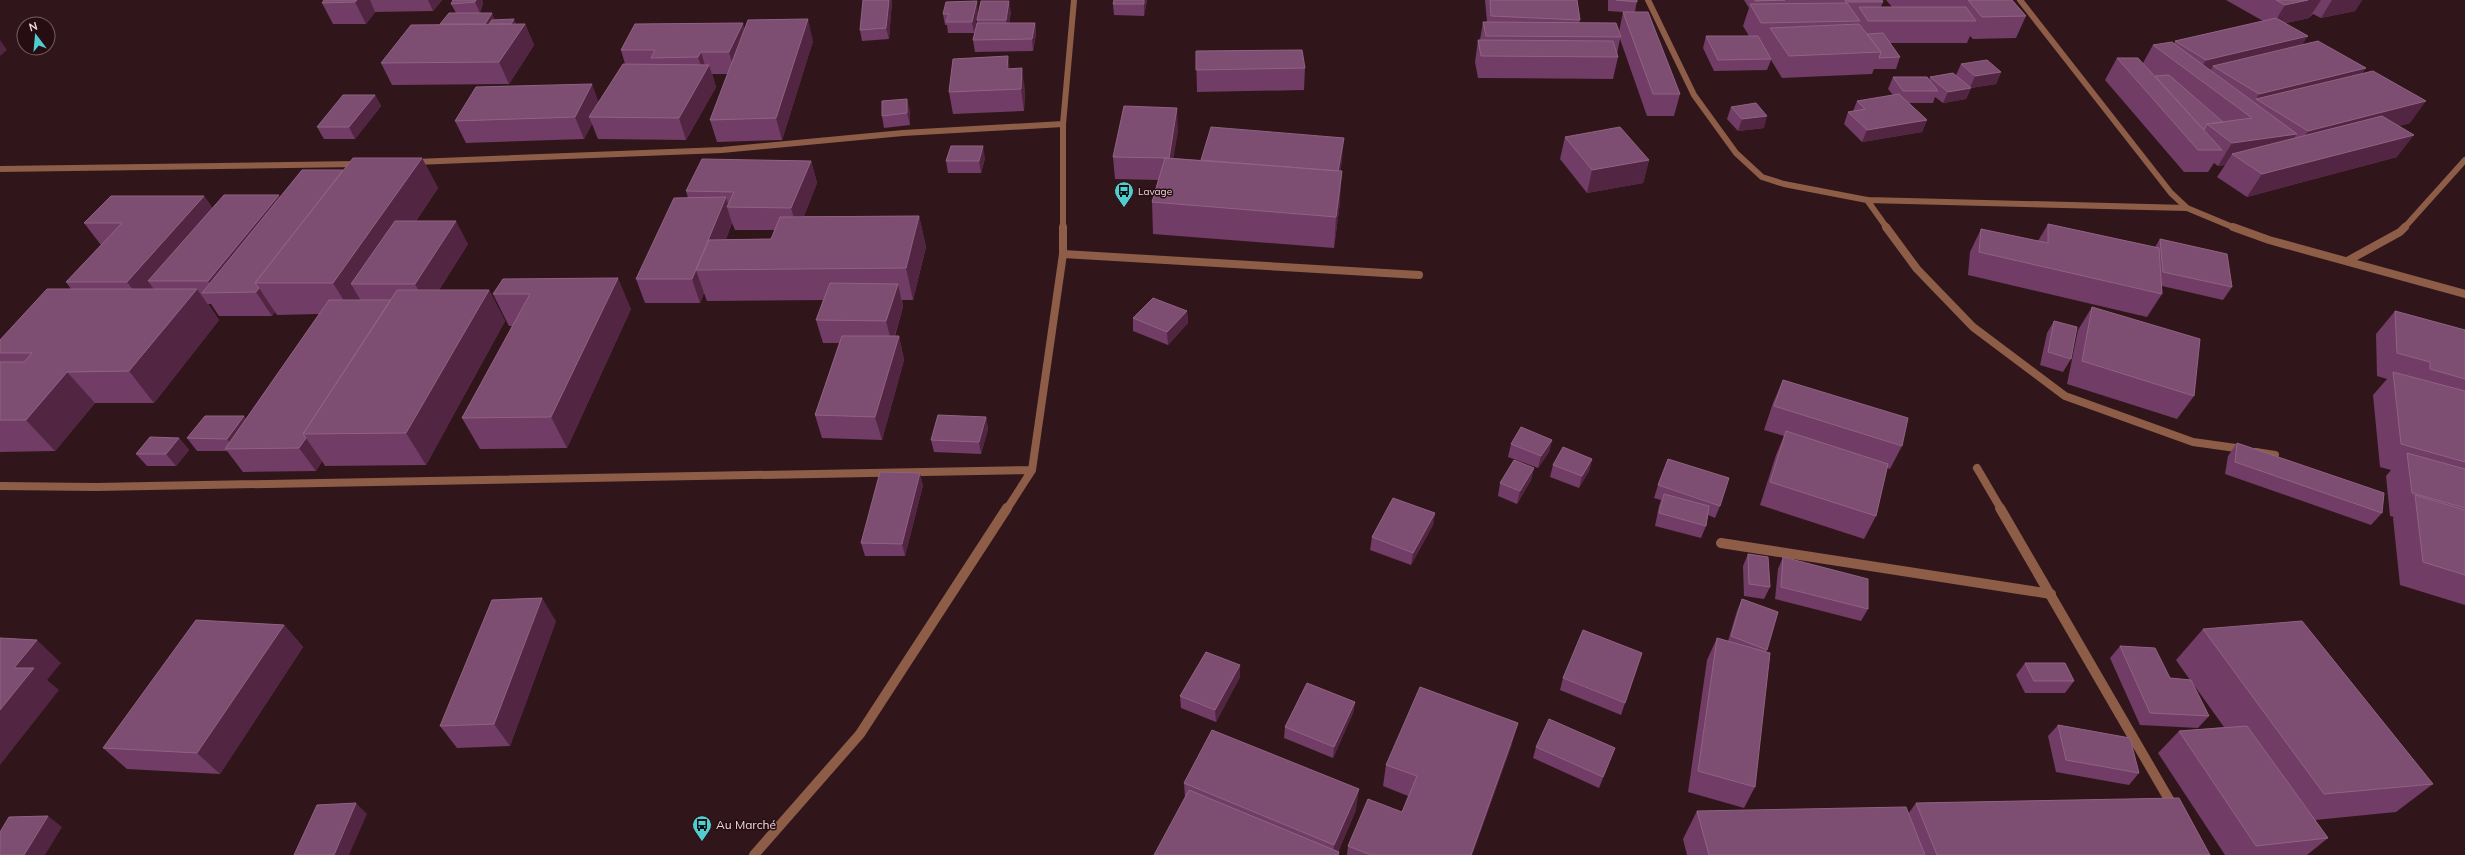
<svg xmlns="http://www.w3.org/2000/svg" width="2465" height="855" font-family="Mulish,sans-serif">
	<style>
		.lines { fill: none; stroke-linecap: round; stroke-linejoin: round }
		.service-far1 { stroke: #8e5d47; stroke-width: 8 }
		.service { stroke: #8e5d47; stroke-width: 10 }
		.minor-far2 { stroke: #8e5d47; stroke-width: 6 }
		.minor-far1 { stroke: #8e5d47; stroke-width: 8 }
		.minor { stroke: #8e5d47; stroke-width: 10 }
		.wall { fill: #713c65; fill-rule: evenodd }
		.shaded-wall { fill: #522642 }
		.building { fill: #7e4d72; stroke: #906382 }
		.labels { text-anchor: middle; stroke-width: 3; stroke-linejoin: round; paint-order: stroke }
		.poi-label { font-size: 10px; fill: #ecd9db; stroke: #260d11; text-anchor: start }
		.near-poi-label { font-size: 12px; fill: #ecd9db; stroke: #260d11; text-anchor: start }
	</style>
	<rect width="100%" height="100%" fill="#30161b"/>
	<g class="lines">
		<!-- service-far1 -->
		<path class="service-far1" d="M 1063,254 L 1419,275"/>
		<!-- service -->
		<path class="service" d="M 1721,543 L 2051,594"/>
		<!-- minor-far2 -->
		<path class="minor-far2" d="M 1648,0 L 1694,95 L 1736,153 L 1762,177 L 1784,184 L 1867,200 L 2187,208
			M 2020,0 L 2171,193 L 2187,208 L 2235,228
			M 415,162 L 722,150 L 903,133 L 1063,124
			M 0,169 L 357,164
			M 1867,200 L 1887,228
			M 1063,228 L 1063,124 L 1074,0
			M 2404,228 L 2465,160"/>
		<!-- minor-far1 -->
		<path class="minor-far1" d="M 1886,227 L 1917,269 L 1973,327 L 2065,396 L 2193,442 L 2243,449
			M 2233,227 L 2269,240 L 2465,294
			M 2349,260 L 2400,232 L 2405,227
			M 2256,452 L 2275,455
			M 1977,468 L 2001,509
			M 0,486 L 96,487 L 1032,470
			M 1007,509 L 1032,470 L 1063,254 L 1063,227"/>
		<!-- minor -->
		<path class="minor" d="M 2000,508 L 2174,808
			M 754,855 L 860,734 L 1007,508"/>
	</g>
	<!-- wall -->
	<path class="wall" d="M 324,0 L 442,0 L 433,11 L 375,12 L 366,24 L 333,24 L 322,3 Z
		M 482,0 L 483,3 L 480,13 L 495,20 L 516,24 L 525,24 L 534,45 L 509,84 L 392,85 L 381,63 L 440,24 L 456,13 L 451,4 Z
		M 892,0 L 889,39 L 862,41 L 860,30 Z
		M 1114,0 L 1147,0 L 1144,16 L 1114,15 L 1113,4 Z
		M 1485,0 L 1577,0 L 1580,20 L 1579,23 L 1619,32 L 1623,12 L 1608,11 L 1608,0 L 1637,0 L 1635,12 L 1680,94 L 1674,116 L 1647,116 L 1620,39 L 1617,54 L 1618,57 L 1613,79 L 1478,78 L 1475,62 L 1478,40 L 1480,40 L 1483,22 L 1487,22 Z
		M 1744,0 L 1882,0 L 1883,2 L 1881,7 L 1892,7 L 1886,0 L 2012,0 L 2026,16 L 2016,38 L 1973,39 L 1970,36 L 1967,43 L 1890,43 L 1900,57 L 1896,69 L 1874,69 L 1872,74 L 1782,78 L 1771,60 L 1767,70 L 1714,71 L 1703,48 L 1706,36 L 1749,36 L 1743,26 L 1749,8 Z
		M 2226,0 L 2362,0 L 2355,11 L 2321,18 L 2313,14 L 2309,18 L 2286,23 L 2303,45 L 2362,74 L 2410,123 L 2399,126 L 2397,157 L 2247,197 L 2217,177 L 2225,165 L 2218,166 L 2214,163 L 2208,172 L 2184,172 L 2105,80 L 2117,58 L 2143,63 L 2153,45 L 2174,44 L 2175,41 L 2263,21 Z
		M 1011,12 L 1009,23 L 1035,23 L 1036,34 L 1033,51 L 975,52 L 973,40 L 977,23 L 977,20 Z
		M 978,13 L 974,33 L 948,33 L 947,25 L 945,25 L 943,14 Z
		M 745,30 L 813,41 L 782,140 L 717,142 L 710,120 L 728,74 L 712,74 L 716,87 L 686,140 L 598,139 L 592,124 L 584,139 L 466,143 L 455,121 L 599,102 L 625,64 L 621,50 Z
		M 1196,51 L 1305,68 L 1304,90 L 1197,92 Z
		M 1961,64 L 2001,72 L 1996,84 L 1971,88 L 1966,99 L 1943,103 L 1935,97 L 1933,103 L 1909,103 L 1927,120 L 1922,132 L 1862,142 L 1844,124 L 1848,112 L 1853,111 L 1857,101 L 1893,95 L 1888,89 L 1893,77 L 1929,80 L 1930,77 L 1956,75 Z
		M 1010,69 L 1025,90 L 1024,111 L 953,114 L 949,92 Z
		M 375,95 L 381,106 L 355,139 L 324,139 L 317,127 Z
		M 1731,107 L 1764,128 L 1738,131 L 1727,119 Z
		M 910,111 L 910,125 L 884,128 L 882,116 Z
		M 1178,130 L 1173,158 L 1201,160 L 1342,160 L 1340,171 L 1340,202 L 1334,248 L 1153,234 L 1152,202 L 1158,180 L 1115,179 L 1113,157 Z
		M 1565,137 L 1649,160 L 1643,183 L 1587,193 L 1560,159 Z
		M 422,158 L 438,188 L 416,221 L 468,244 L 439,290 L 489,290 L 505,321 L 426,465 L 325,466 L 322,461 L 316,471 L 243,472 L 227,451 L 197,451 L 187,438 L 246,419 L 319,314 L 277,315 L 275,312 L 272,316 L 219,316 L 211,304 L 208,304 L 219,320 L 154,403 L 95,403 L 55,451 L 0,452 L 0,340 L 71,289 L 66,282 L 101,245 L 84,223 L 204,196 L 213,209 L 280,197 L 343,170 Z
		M 985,158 L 981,173 L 948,173 L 946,161 Z
		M 811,161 L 817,183 L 804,216 L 919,216 L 926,247 L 913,300 L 902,300 L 903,307 L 895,336 L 899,336 L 904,360 L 882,440 L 822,438 L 815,415 L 839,343 L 823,343 L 816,320 L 823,300 L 707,301 L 704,293 L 700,303 L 645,303 L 636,279 L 688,198 L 686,191 ZM 732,223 L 735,230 L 775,230 L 771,239 L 726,239 Z
		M 2048,224 L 2155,247 L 2160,239 L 2232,287 L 2223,300 L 2162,286 L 2162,294 L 2147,317 L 1968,275 L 1970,252 L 1981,229 L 2038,241 Z
		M 503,279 L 631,309 L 567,448 L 480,449 L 462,418 L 513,326 L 509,326 L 493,294 Z
		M 2092,307 L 2194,396 L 2177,419 L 2067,384 L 2078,330 Z
		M 1187,311 L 1188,323 L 1168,345 L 1133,331 L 1133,318 Z
		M 2395,311 L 2465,330 L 2465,605 L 2400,585 L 2393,518 L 2394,517 L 2390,516 L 2386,476 L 2391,470 L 2380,467 L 2373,395 L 2387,379 L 2377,376 L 2376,334 Z
		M 2054,321 L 2071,359 L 2063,372 L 2040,365 L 2047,333 Z
		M 1783,380 L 1902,446 L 1890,469 L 1887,468 L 1876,516 L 1864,539 L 1760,505 L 1776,455 L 1784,436 L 1764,430 L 1773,403 Z
		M 986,417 L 988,429 L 981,454 L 934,452 L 931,440 Z
		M 179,438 L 189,450 L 176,466 L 147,466 L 136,454 Z
		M 1552,440 L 1549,452 L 1538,468 L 1508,457 L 1511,444 Z
		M 2237,443 L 2382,513 L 2371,525 L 2225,474 L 2228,456 Z
		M 1592,459 L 1589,471 L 1579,488 L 1550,477 L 1553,465 Z
		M 1534,468 L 1531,480 L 1517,504 L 1498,496 L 1500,483 Z
		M 923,485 L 905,556 L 865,556 L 861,543 Z
		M 1658,485 L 1720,506 L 1715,518 L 1708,515 L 1706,526 L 1701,538 L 1655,526 L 1659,506 L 1661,500 L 1654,498 Z
		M 1435,513 L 1433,525 L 1411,565 L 1370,550 L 1372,537 Z
		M 1748,554 L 1770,587 L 1764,599 L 1744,596 L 1743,566 Z
		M 1783,557 L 1868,609 L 1861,621 L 1775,599 L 1778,569 Z
		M 1742,599 L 1767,650 L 1766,652 L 1755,787 L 1744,808 L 1688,792 L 1707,660 L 1717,638 L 1728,641 L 1737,611 Z
		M 556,621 L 510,746 L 457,748 L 440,726 Z
		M 284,625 L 303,647 L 220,774 L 127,769 L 103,748 Z
		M 2203,629 L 2433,784 L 2396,812 L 2315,820 L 2328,838 L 2307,855 L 2225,855 L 2158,753 L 2179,731 L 2224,727 L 2191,681 L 2209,716 L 2198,728 L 2140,725 L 2110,658 L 2120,646 L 2170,678 L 2190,680 L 2176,660 Z
		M 2025,663 L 2074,681 L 2065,693 L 2025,693 L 2016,675 Z
		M 1240,665 L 1240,677 L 1216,722 L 1181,708 L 1180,696 Z
		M 1563,678 L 1625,703 L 1621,715 L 1560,690 Z
		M 1355,702 L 1353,713 L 1333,758 L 1284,738 L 1285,727 Z
		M 2058,725 L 2139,773 L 2129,785 L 2056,772 L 2048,736 Z
		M 1512,744 L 1472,855 L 1347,855 L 1348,846 L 1402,812 L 1408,796 L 1383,786 L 1386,765 Z
		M 1536,747 L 1615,748 L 1599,788 L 1533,758 Z
		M 1184,783 L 1356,810 L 1338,852 L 1185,798 Z
		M 1916,803 L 2210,855 L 1687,855 L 1683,839 L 1697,811 L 1908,814 Z"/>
	<!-- shaded-wall -->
	<path class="shaded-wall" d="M 357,0 L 370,0 L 375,12 L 366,24 L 355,2 Z
		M 428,0 L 442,0 L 433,11 Z
		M 476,0 L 482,0 L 483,3 L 480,13 L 475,2 Z
		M 889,0 L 892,0 L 889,39 L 886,28 Z
		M 1144,0 L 1147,0 L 1144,16 Z
		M 2308,0 L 2321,0 L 2309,18 L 2272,26 L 2285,5 Z
		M 2332,0 L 2362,0 L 2355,11 L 2321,18 Z
		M 977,1 L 978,13 L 974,33 L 972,22 Z
		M 1009,1 L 1011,12 L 1007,32 L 1006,20 Z
		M 492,13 L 497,25 L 480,31 Z
		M 514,19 L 519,31 L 505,31 Z
		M 808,19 L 813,41 L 782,140 L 776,118 Z
		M 743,23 L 749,45 L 735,74 L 729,52 Z
		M 1035,23 L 1036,34 L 1033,51 L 1032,39 Z
		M 525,24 L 534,45 L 509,84 L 499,62 Z
		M 2308,36 L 2294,58 L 2213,66 L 2206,79 L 2196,76 L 2206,60 Z
		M 0,40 L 7,50 L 0,56 Z
		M 701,52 L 706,69 L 709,65 L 716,87 L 686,140 L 679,118 L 704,74 L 698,57 Z
		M 1008,56 L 1011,78 L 1007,69 Z
		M 1022,68 L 1025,90 L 1024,111 L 1021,89 Z
		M 2366,68 L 2351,90 L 2256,99 L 2247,114 L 2259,94 Z
		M 2001,72 L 1996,84 L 1971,88 L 1966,99 L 1943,103 L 1948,92 L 1970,88 L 1975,76 Z
		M 592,84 L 600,106 L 589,117 L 592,124 L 584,139 L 575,117 Z
		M 375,95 L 381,106 L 355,139 L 349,127 Z
		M 907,99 L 910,111 L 910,125 L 907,113 Z
		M 2426,101 L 2410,123 L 2293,154 L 2308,131 Z
		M 1177,108 L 1178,130 L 1170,181 L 1169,158 Z
		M 1767,116 L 1764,128 L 1738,131 L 1742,119 Z
		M 1927,120 L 1922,132 L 1862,142 L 1867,130 Z
		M 2297,134 L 2282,156 L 2232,154 L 2225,165 L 2218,166 L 2232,143 Z
		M 2414,135 L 2397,157 L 2247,197 L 2262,174 Z
		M 1344,138 L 1342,160 L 1336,195 L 1338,173 Z
		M 983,146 L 985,158 L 981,173 L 979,161 Z
		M 422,158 L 438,188 L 373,284 L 351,284 L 361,301 L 352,314 L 333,283 Z
		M 1649,160 L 1643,183 L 1587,193 L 1592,170 Z
		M 811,161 L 817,183 L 798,231 L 791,208 Z
		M 1342,171 L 1340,202 L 1334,248 L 1336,217 Z
		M 279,195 L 294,218 L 216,293 L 208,281 Z
		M 204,196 L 220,219 L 148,281 L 156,292 L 145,305 L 127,282 Z
		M 726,197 L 729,207 L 727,207 L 732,223 L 714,270 L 696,270 L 704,293 L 700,303 L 692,279 Z
		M 919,216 L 926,247 L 913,300 L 906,268 Z
		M 456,221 L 468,244 L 428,307 L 415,284 Z
		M 618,278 L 631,309 L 567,448 L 551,417 Z
		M 898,284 L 903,307 L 892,344 L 886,321 Z
		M 259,288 L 275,312 L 272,316 L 256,292 Z
		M 197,289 L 219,320 L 154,403 L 129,371 Z
		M 489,290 L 505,321 L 426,465 L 406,433 Z
		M 1187,311 L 1188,323 L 1168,345 L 1167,332 Z
		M 899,336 L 904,360 L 882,440 L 875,417 Z
		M 67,372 L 95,403 L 55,451 L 26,420 Z
		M 244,416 L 253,429 L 235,449 L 227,439 Z
		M 986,417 L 988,429 L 981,454 L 979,442 Z
		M 179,438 L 189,450 L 176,466 L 166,454 Z
		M 306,438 L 322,461 L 316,471 L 299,448 Z
		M 1552,440 L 1549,452 L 1538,468 L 1541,456 Z
		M 1592,459 L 1589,471 L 1579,488 L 1582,476 Z
		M 1534,468 L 1531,480 L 1517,504 L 1520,491 Z
		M 920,473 L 923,485 L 905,556 L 902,544 Z
		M 1435,513 L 1433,525 L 1411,565 L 1413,553 Z
		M 542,598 L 556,621 L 510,746 L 494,724 Z
		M 284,625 L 303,647 L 220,774 L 197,753 Z
		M 37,640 L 61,663 L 47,680 L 59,690 L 0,765 L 0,710 L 14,668 Z
		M 1240,665 L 1240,677 L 1216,722 L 1215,710 Z
		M 1355,702 L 1353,713 L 1333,758 L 1334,747 Z
		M 1518,723 L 1512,744 L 1472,855 L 1471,855 Z
		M 1359,789 L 1356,810 L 1337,855 L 1333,855 L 1334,845 Z
		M 356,803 L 367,814 L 349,855 L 334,855 Z
		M 48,816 L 62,827 L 45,855 L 24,855 Z"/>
	<!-- building -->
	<path class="building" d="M 324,0 L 357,0 L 355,2 L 322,3 Z
		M 453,0 L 476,0 L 475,2 L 451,4 Z
		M 863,0 L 889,0 L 886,28 L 860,30 Z
		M 1114,0 L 1144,0 L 1144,4 L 1113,4 Z
		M 1490,0 L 1577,0 L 1580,20 L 1491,16 Z
		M 1616,0 L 1637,0 L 1637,2 Z
		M 1755,0 L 1785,0 L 1755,1 Z
		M 1845,0 L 1882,0 L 1883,2 L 1846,2 Z
		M 1968,0 L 2012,0 L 2026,16 L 1982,17 Z
		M 2276,0 L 2308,0 L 2285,5 Z
		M 977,1 L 972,22 L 946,22 L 949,14 L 943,14 L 946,2 Z
		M 981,1 L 1009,1 L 1006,20 L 977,20 Z
		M 1847,3 L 1860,21 L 1761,23 L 1750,4 Z
		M 1859,7 L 1966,7 L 1976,21 L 1868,21 Z
		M 1623,12 L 1648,12 L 1680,94 L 1653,94 Z
		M 449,13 L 492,13 L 485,24 L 440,24 Z
		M 2276,18 L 2308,36 L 2206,60 L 2175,41 Z
		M 514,19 L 511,24 L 489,24 L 492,20 Z
		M 808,19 L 776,118 L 710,120 L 748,20 Z
		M 1483,22 L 1616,23 L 1621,37 L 1486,36 Z
		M 743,23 L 729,52 L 701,52 L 698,57 L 651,58 L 655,50 L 621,50 L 635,24 Z
		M 977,23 L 1035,23 L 1032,39 L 973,40 Z
		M 525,24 L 499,62 L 381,63 L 411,25 Z
		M 1859,24 L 1881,52 L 1789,56 L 1770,28 Z
		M 1883,33 L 1900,57 L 1879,58 L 1881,52 L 1867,34 Z
		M 1706,36 L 1758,36 L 1771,59 L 1718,60 Z
		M 1478,40 L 1613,41 L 1618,57 L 1481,56 Z
		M 2318,41 L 2366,68 L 2259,94 L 2213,66 Z
		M 2172,42 L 2297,134 L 2232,143 L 2207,124 L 2252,118 L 2153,45 Z
		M 1302,50 L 1305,68 L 1196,70 L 1196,51 Z
		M 1008,56 L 1007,69 L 1022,68 L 1021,89 L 949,92 L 953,59 Z
		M 2117,58 L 2138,58 L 2222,150 L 2198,150 Z
		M 1987,60 L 2001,72 L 1975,76 L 1961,64 Z
		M 623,64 L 709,65 L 679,118 L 589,117 Z
		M 2373,71 L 2426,101 L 2308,131 L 2256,99 Z
		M 1953,73 L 1971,88 L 1948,92 L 1930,77 Z
		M 2169,75 L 2223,122 L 2207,124 L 2204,130 L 2155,76 Z
		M 1893,77 L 1927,77 L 1938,91 L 1903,91 Z
		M 592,84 L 575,117 L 455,121 L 476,87 Z
		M 1899,94 L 1927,120 L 1867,130 L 1848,112 L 1865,109 L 1857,101 Z
		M 343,95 L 375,95 L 349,127 L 317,127 Z
		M 907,99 L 907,113 L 882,116 L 882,101 Z
		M 1756,103 L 1767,116 L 1742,119 L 1731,107 Z
		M 1124,106 L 1177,108 L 1169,158 L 1113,157 Z
		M 2382,116 L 2414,135 L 2262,174 L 2232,154 Z
		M 1211,127 L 1344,138 L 1338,171 L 1201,160 Z
		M 1620,127 L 1649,160 L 1592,170 L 1565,137 Z
		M 951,146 L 983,146 L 979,161 L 946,161 Z
		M 353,158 L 422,158 L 333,283 L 255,283 Z
		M 1165,158 L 1342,171 L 1336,217 L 1152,202 Z
		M 702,159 L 811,161 L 791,208 L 727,207 L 734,192 L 686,191 Z
		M 302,170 L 343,170 L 255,283 L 259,288 L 256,292 L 202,293 Z
		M 224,195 L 279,195 L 208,281 L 148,281 Z
		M 111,196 L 204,196 L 127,282 L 66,282 L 122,223 L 84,223 Z
		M 726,197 L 692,279 L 636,279 L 674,198 Z
		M 919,216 L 906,268 L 696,270 L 709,240 L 771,239 L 780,217 Z
		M 395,221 L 456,221 L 415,284 L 351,284 Z
		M 2048,224 L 2159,248 L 2162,294 L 1979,252 L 1981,229 L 2048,243 Z
		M 2160,239 L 2227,254 L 2232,287 L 2163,272 Z
		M 618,278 L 551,417 L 462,418 L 530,294 L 493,294 L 503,279 Z
		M 830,283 L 898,284 L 886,321 L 816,320 Z
		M 47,289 L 197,289 L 129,371 L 67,372 L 26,420 L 0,420 L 0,362 L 24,362 L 32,353 L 0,353 L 0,340 Z
		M 397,290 L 489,290 L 406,433 L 303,434 Z
		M 1153,298 L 1187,311 L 1167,332 L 1133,318 Z
		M 329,300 L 391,300 L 303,434 L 306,438 L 299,448 L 225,449 Z
		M 2092,307 L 2200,339 L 2194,396 L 2082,361 Z
		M 2395,311 L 2465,330 L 2465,379 L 2430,369 L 2430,362 L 2397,353 Z
		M 2054,321 L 2077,327 L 2071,359 L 2048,352 Z
		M 842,336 L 899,336 L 875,417 L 815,415 Z
		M 2393,372 L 2465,391 L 2465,462 L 2401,444 Z
		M 1783,380 L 1908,418 L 1902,446 L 1774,406 Z
		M 938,415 L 986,417 L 979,442 L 931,440 Z
		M 205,416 L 244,416 L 227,439 L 187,438 Z
		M 1521,427 L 1552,440 L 1541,456 L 1511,444 Z
		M 1786,431 L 1888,464 L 1876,516 L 1770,482 Z
		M 150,437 L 179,438 L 166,454 L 136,454 Z
		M 2237,443 L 2384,493 L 2382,513 L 2235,462 Z
		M 1563,447 L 1592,459 L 1582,476 L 1553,465 Z
		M 2407,453 L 2465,469 L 2465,508 L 2412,493 Z
		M 1668,459 L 1729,478 L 1720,506 L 1658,485 Z
		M 1514,460 L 1534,468 L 1520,491 L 1500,483 Z
		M 880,472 L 920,473 L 902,544 L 861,543 Z
		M 1664,494 L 1709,506 L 1706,526 L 1659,513 Z
		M 2415,495 L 2465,510 L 2465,575 L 2423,562 Z
		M 1393,498 L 1435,513 L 1413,553 L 1372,537 Z
		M 1748,554 L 1768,557 L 1770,587 L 1749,584 Z
		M 1783,557 L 1868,579 L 1868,609 L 1781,587 Z
		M 542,598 L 494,724 L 440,726 L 492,600 Z
		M 1742,599 L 1778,612 L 1767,650 L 1731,636 Z
		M 196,620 L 284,625 L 197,753 L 103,748 Z
		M 2302,621 L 2433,784 L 2324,794 L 2203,629 Z
		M 1583,630 L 1642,653 L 1625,703 L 1563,678 Z
		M 0,638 L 37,640 L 14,668 L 34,668 L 0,710 Z
		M 1717,638 L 1770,653 L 1755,787 L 1698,771 Z
		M 2120,646 L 2155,648 L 2170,678 L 2191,680 L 2209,716 L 2150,713 Z
		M 1206,652 L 1240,665 L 1215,710 L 1180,696 Z
		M 2025,663 L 2065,663 L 2074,681 L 2034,681 Z
		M 1307,683 L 1355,702 L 1334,747 L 1285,727 Z
		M 1420,687 L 1518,723 L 1471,855 L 1371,855 L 1348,846 L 1368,799 L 1402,812 L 1417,776 L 1386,765 Z
		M 1549,719 L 1615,748 L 1603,777 L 1536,747 Z
		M 2058,725 L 2130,738 L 2139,773 L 2066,760 Z
		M 2247,726 L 2328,838 L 2256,846 L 2179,731 Z
		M 1212,730 L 1359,789 L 1334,845 L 1184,783 Z
		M 1189,790 L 1339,852 L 1338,855 L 1154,855 Z
		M 2179,798 L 2210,855 L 1937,855 L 1916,803 Z
		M 356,803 L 334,855 L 294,855 L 317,805 Z
		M 1906,807 L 1925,855 L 1709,855 L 1697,811 Z
		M 48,816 L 24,855 L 0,855 L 0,832 L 9,817 Z"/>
	<!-- icons -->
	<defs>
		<g id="bus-pin" transform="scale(1)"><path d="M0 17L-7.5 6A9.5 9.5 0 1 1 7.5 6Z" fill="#52cdcf" stroke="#260d11"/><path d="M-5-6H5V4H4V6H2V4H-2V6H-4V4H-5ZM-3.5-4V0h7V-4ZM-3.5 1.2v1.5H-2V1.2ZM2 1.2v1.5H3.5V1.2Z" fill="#111"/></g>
	</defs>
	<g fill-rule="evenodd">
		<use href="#bus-pin" x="1124" y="191"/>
		<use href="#bus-pin" x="702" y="825"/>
	</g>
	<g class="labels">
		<!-- poi labels -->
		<g class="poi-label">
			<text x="1138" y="195">Lavage</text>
		</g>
		<!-- near-poi labels -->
		<g class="near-poi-label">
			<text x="716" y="829">Au Marché</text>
		</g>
	</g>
	<!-- north arrow -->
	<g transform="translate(36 36) rotate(344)"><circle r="19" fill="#260d11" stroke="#755f62"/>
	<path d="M0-3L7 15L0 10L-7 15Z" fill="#52cdcf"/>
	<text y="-6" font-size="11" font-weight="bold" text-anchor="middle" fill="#ecd9db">N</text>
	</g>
</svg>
